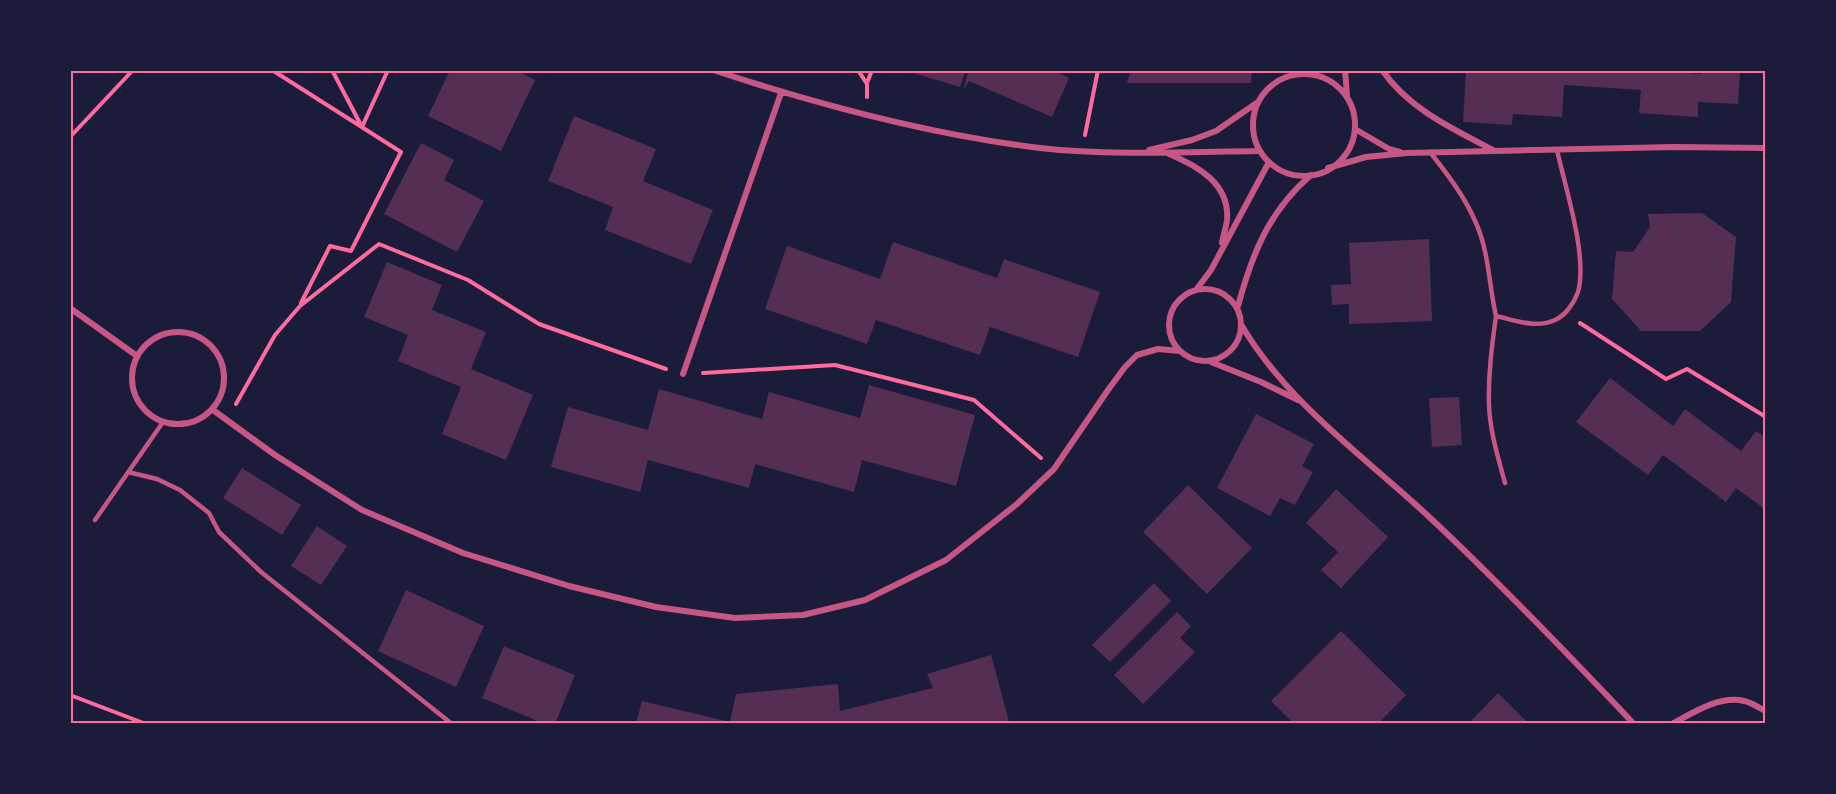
<svg xmlns="http://www.w3.org/2000/svg" width="1836" height="794" font-family="'DejaVu Sans',sans-serif">
	<style>
		.building { fill: #542f53 }
		.lines { fill: none; stroke-linecap: round; stroke-linejoin: round }
		.path { stroke: #ff6b9d; stroke-width: 4 }
		.service { stroke: #c65784; stroke-width: 4.5 }
		.minor { stroke: #c65784; stroke-width: 6 }
		.neatline { fill: none; stroke: #ff6b9d; stroke-width: 2 }
	</style>
	<rect width="100%" height="100%" fill="#1b1b3a"/>
	<!-- building -->
	<path class="building" d="M 450,70 L 516,70 L 535,80 L 501,151 L 428,116 Z
		M 903,70 L 966,70 L 960,87 Z
		M 969,70 L 1052,70 L 1069,78 L 1052,117 L 969,81 L 963,90 Z
		M 1131,70 L 1252,70 L 1251,83 L 1127,83 Z
		M 1466,70 L 1650,70 L 1701,74 L 1701,70 L 1740,70 L 1738,104 L 1698,102 L 1698,117 L 1639,113 L 1641,90 L 1564,85 L 1562,117 L 1513,114 L 1512,125 L 1463,122 Z
		M 574,116 L 656,149 L 643,181 L 713,210 L 691,264 L 605,230 L 613,207 L 548,181 Z
		M 421,143 L 454,160 L 444,180 L 484,201 L 457,252 L 384,214 Z
		M 1702,213 L 1736,237 L 1731,302 L 1700,331 L 1641,331 L 1612,299 L 1616,251 L 1633,252 L 1650,227 L 1648,214 Z
		M 1429,239 L 1432,321 L 1349,324 L 1349,304 L 1332,305 L 1331,285 L 1351,284 L 1349,243 Z
		M 893,242 L 997,278 L 1004,259 L 1100,292 L 1078,357 L 990,327 L 980,355 L 876,320 L 867,344 L 765,309 L 787,246 L 880,279 Z
		M 387,262 L 442,285 L 432,310 L 486,332 L 471,369 L 533,395 L 506,460 L 442,434 L 461,387 L 398,361 L 408,335 L 364,317 Z
		M 1610,378 L 1673,426 L 1685,409 L 1741,451 L 1756,431 L 1766,438 L 1766,510 L 1736,488 L 1726,502 L 1663,455 L 1648,475 L 1576,422 Z
		M 869,385 L 975,415 L 956,486 L 862,460 L 854,492 L 755,464 L 749,488 L 648,460 L 640,492 L 551,467 L 568,407 L 648,430 L 659,389 L 762,419 L 769,392 L 860,418 Z
		M 1459,397 L 1462,445 L 1432,447 L 1429,398 Z
		M 1256,414 L 1314,444 L 1302,466 L 1313,472 L 1295,505 L 1280,498 L 1270,516 L 1217,488 Z
		M 242,468 L 301,505 L 282,535 L 223,498 Z
		M 1188,485 L 1252,548 L 1207,594 L 1143,532 Z
		M 1336,489 L 1388,537 L 1341,588 L 1321,570 L 1338,552 L 1306,523 Z
		M 317,526 L 347,546 L 321,585 L 291,566 Z
		M 1154,583 L 1171,601 L 1110,662 L 1092,645 Z
		M 406,590 L 484,626 L 456,687 L 378,651 Z
		M 1177,612 L 1191,626 L 1180,638 L 1195,652 L 1143,704 L 1114,675 Z
		M 1341,631 L 1406,695 L 1378,724 L 1294,724 L 1271,701 Z
		M 504,646 L 575,675 L 555,724 L 545,724 L 482,698 Z
		M 991,655 L 1009,721 L 1001,724 L 636,724 L 642,701 L 730,722 L 736,694 L 838,684 L 840,711 L 933,688 L 927,674 Z
		M 1498,693 L 1529,724 L 1468,724 Z"/>
	<g class="lines">
		<!-- path -->
		<path class="path" d="M 272,70 L 401,152 L 351,251 L 330,246 L 301,303
			M 332,70 L 362,127
			M 858,70 L 867,84 L 867,97
			M 867,83 L 872,70
			M 362,127 L 388,70
			M 1085,135 L 1098,70
			M 70,137 L 133,70
			M 1580,323 L 1666,379 L 1687,369 L 1766,417
			M 703,373 L 835,365 L 974,400 L 1041,458
			M 236,404 L 275,335 L 300,306 L 379,244 L 468,280 L 539,324 L 666,369
			M 70,695 L 146,724"/>
		<!-- service -->
		<path class="service" d="M 1430,152 C 1448,175 1465,197 1476,223 C 1489,252 1489,286 1496,316 C 1514,320 1536,329 1555,320 C 1566,315 1574,303 1578,292 C 1588,256 1565,187 1557,150
			M 1496,316 C 1492,345 1488,375 1489,405 C 1490,432 1498,457 1505,483
			M 128,472 L 157,479 L 180,490 L 209,513 L 219,532 L 261,572 L 452,724
			M 95,520 L 163,422"/>
		<!-- minor -->
		<path class="minor" d="M 713,70 C 816,104 932,135 1040,148 C 1112,156 1185,152 1258,151
			M 1345,70 L 1347,95
			M 1382,70 C 1410,110 1453,129 1495,151
			M1253 125a51 51 0 1 1 102 0a51 51 0 1 1-102 0Z
			M 1355,129 L 1389,149 L 1400,152
			M 1149,150 L 1192,140 L 1216,131 L 1258,102
			M 1169,154 C 1198,166 1230,184 1227,220 C 1226,228 1223,236 1222,243
			M 1328,168 L 1366,157 L 1407,153 L 1673,147 L 1766,148
			M1169 325a36 36 0 1 1 72 0a36 36 0 1 1-72 0Z
			M 1196,290 L 1211,270 L 1269,162
			M 1238,306 C 1252,254 1269,211 1311,175
			M 70,308 L 137,356
			M 1242,326 C 1287,402 1362,455 1426,514 C 1498,581 1566,652 1634,724
			M132 378a46 46 0 1 1 92 0a46 46 0 1 1-92 0Z
			M 1211,362 L 1261,382 L 1298,400
			M 683,374 L 781,93
			M 213,410 L 275,455 L 362,510 L 463,553 L 569,586 L 656,607 L 735,618 L 803,615 L 865,600 L 946,560 L 1017,504 L 1054,469 L 1108,390 L 1125,367 L 1137,355 L 1158,349 L 1180,351
			M 1672,724 C 1692,713 1720,695 1744,701 C 1751,702 1759,708 1766,711"/>
	</g>
	<!-- border -->
	<rect width="1836" height="794" fill="none" stroke="#1b1b3a" stroke-width="144"/>
	<rect x="72" y="72" width="1692" height="650" class="neatline"/>
</svg>
